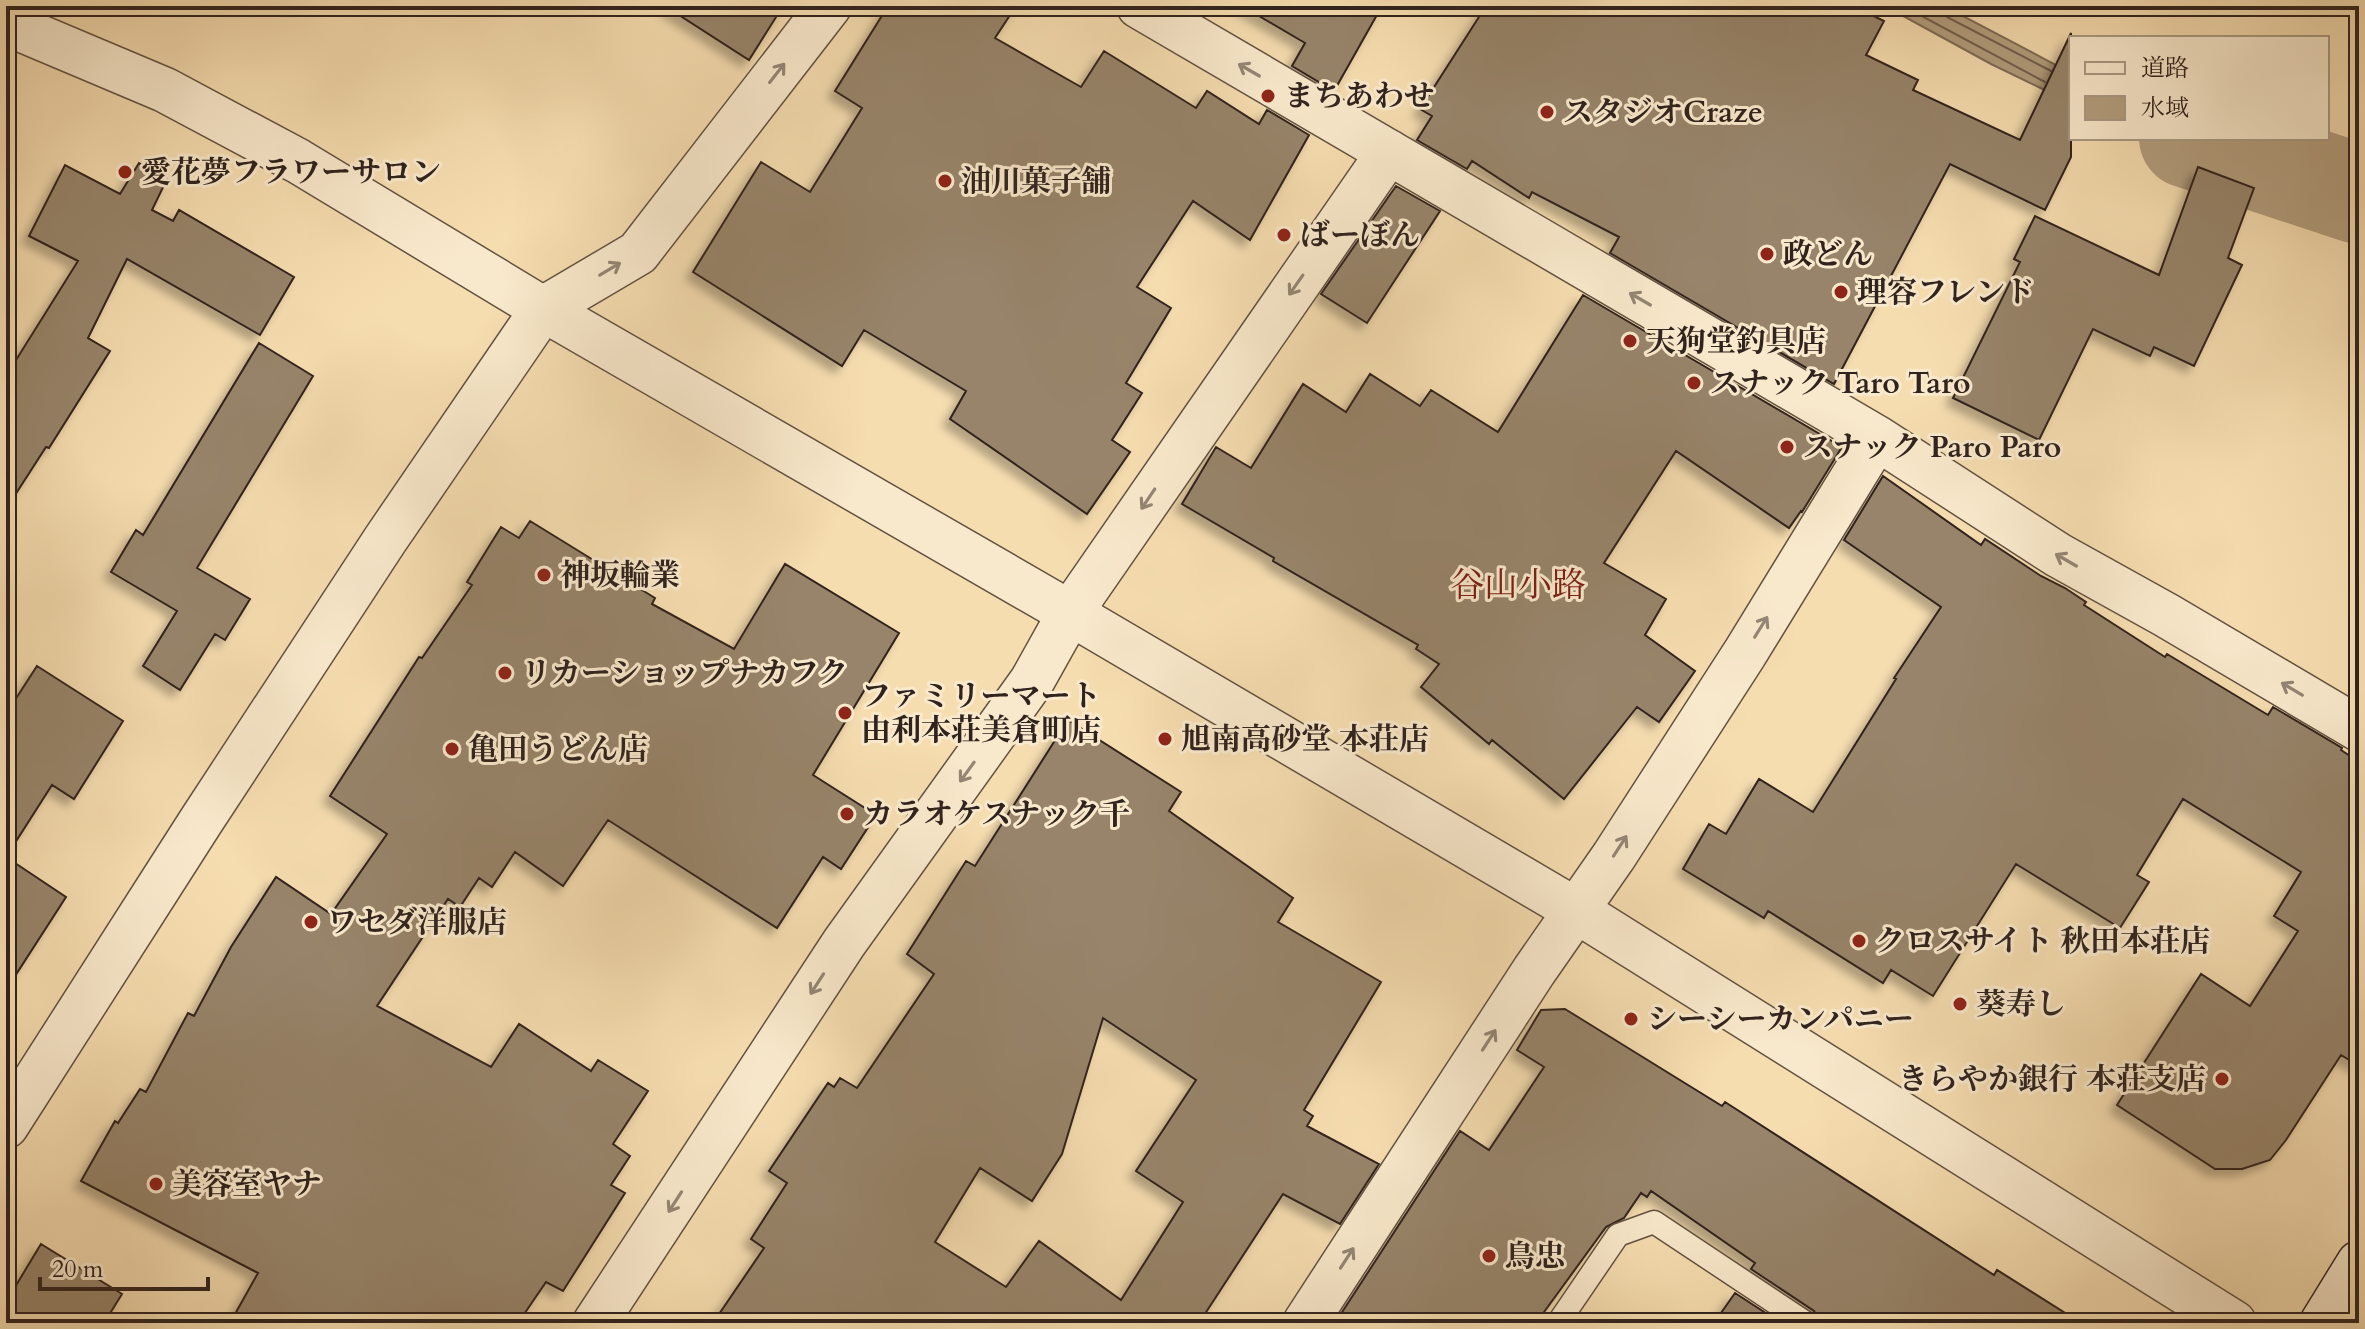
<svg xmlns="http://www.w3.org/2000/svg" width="2365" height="1329" font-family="Cardo,'Noto Serif JP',serif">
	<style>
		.water { fill: #b39e7e; stroke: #7f6d58; stroke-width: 2 }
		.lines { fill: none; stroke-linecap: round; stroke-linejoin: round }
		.shore { stroke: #72604e; stroke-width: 2 }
		.river { stroke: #b39e7e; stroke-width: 100 }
		.building { fill: #97846a; stroke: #30231e; stroke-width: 2; fill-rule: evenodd; filter: url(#shadow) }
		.service-casing { stroke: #625242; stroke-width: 25 }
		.minor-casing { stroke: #625242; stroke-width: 47 }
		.tertiary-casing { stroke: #625242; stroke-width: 47 }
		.secondary-casing { stroke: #30231e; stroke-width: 47 }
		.service { stroke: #f9e9cc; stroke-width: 22 }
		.minor { stroke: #f9e9cc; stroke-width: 44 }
		.tertiary { stroke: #f9e9cc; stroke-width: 44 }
		.secondary { stroke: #f9e9cc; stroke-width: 44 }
		.oneway { stroke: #948675 }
		.poi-dot { fill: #8f2418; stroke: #f9e9cc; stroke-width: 3 }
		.labels { text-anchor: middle; stroke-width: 6; stroke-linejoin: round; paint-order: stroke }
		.poi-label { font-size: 30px; font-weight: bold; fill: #30231e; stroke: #f9e9cc; text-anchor: start }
		.quarter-label { font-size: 34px; fill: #7a1f14; stroke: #f9e9cc }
	</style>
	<defs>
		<filter id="shadow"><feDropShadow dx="-7" dy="7" stdDeviation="4" flood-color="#0004"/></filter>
	</defs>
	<rect width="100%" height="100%" fill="#f6ddb0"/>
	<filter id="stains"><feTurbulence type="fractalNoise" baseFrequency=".0025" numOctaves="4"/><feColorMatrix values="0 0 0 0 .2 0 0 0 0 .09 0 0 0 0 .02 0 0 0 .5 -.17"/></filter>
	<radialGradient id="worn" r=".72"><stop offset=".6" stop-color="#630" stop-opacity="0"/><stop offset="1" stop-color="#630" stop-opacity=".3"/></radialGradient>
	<!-- water -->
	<path class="water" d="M 1885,6 L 1944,6 L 2071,73 L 2071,103 L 1991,64 Z
		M 2138,138 L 2228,138 L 2300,161 L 2292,190 Z
		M 2339,170 L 2359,177 L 2359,211 L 2329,201 Z"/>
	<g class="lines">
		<!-- shore -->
		<path class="shore" d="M 1903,6 L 2045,82
			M 1943,6 L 1947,17 L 2051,71
			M 2162,138 L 2282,178 L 2287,177 L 2287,165 L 2237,149 L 2232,144 L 2232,138"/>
		<!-- river -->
		<path class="river" d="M 2189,138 L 2359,194"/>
	</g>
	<!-- building -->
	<path class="building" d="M 665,6 L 783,6 L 749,60 Z
		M 888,6 L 1016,6 L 995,38 L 1081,87 L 1104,51 L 1196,108 L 1207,91 L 1259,124 L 1267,110 L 1309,135 L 1250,240 L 1193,201 L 1137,287 L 1171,308 L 1126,383 L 1142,393 L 1112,440 L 1130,452 L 1087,514 L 950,419 L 966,391 L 864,330 L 842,366 L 693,272 L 761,162 L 810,192 L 862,108 L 835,91 Z
		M 1242,6 L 1382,6 L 1334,91 L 1292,66 L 1305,43 Z
		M 1486,6 L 1853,6 L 1884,21 L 1866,55 L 1918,80 L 1913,90 L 2020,140 L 2071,33 L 2071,157 L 2045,210 L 1950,164 L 1834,384 L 1610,253 L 1619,237 L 1532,192 L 1529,198 L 1472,161 L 1467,169 L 1417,140 L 1432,116 L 1420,109 Z
		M 139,163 L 167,179 L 152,210 L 173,221 L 179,210 L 294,277 L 260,335 L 127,259 L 88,338 L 110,351 L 49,448 L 46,447 L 6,509 L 6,376 L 78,261 L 29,236 L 65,165 L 120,194 Z
		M 2198,167 L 2254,188 L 2228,258 L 2242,265 L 2194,366 L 2154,347 L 2150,356 L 2093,329 L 2039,440 L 1953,398 L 2020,262 L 2014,259 L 2035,216 L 2159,275 Z
		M 1396,186 L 1440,211 L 1367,323 L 1321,294 Z
		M 1583,295 L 1842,447 L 1802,512 L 1801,511 L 1789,528 L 1676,451 L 1604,563 L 1666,599 L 1645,635 L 1695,671 L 1659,722 L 1637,707 L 1564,799 L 1492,740 L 1489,744 L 1421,687 L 1439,664 L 1416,649 L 1418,645 L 1273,561 L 1274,558 L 1182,504 L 1216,447 L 1251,468 L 1303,384 L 1346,412 L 1370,374 L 1420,406 L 1431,390 L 1498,432 Z
		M 259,343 L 313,376 L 197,568 L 250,599 L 225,640 L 215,634 L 180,690 L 143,666 L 177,611 L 111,572 L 136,530 L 143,535 Z
		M 1883,476 L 1981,545 L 1985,539 L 2041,576 L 2065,588 L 2086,602 L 2084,605 L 2165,657 L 2167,654 L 2268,715 L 2273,707 L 2342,748 L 2341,750 L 2359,762 L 2359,1066 L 2341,1055 L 2286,1140 L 2270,1160 L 2242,1169 L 2215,1169 L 2117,1105 L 2201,974 L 2250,1006 L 2298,931 L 2274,916 L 2301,872 L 2183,799 L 2137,875 L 2149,882 L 2120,928 L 2016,864 L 1933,996 L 1891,970 L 1883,983 L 1768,911 L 1764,918 L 1683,869 L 1709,824 L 1726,834 L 1759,779 L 1813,812 L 1896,679 L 1894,678 L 1941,607 L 1844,540 Z
		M 530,521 L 655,598 L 652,604 L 734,649 L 785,564 L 899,633 L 813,775 L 876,815 L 841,869 L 823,857 L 777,928 L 608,820 L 563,886 L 515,852 L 492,887 L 479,878 L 460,907 L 448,899 L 377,1006 L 491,1067 L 519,1024 L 591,1071 L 598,1060 L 648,1091 L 613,1144 L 630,1156 L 611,1185 L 625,1193 L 563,1291 L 546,1282 L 518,1323 L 230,1323 L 258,1273 L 81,1181 L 115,1121 L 118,1123 L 140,1089 L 146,1092 L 188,1013 L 194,1016 L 231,947 L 276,877 L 331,914 L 387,834 L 330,796 L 419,657 L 422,658 L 472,585 L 467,582 L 501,527 L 519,538 Z
		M 37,666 L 123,721 L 74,799 L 52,785 L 6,857 L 6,714 Z
		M 1068,720 L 1181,792 L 1169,811 L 1293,898 L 1278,922 L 1381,982 L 1304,1110 L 1313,1116 L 1307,1126 L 1379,1164 L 1340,1224 L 1283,1194 L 1199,1323 L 713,1323 L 764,1248 L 751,1239 L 787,1183 L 769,1171 L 828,1083 L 834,1087 L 840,1078 L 857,1088 L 934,974 L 907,954 L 966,861 L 975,866 ZM 1103,1018 L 1196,1080 L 1136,1171 L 1183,1202 L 1121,1300 L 1039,1241 L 1006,1287 L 935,1242 L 980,1168 L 1032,1201 L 1062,1154 Z
		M 6,857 L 66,897 L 6,990 Z
		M 1565,1009 L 1722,1106 L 1725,1102 L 1994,1275 L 1997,1270 L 2081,1323 L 1820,1323 L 1814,1311 L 1751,1269 L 1755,1263 L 1651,1191 L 1647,1197 L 1641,1193 L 1624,1218 L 1606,1227 L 1536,1323 L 1335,1323 L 1460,1131 L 1489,1150 L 1544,1067 L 1517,1050 L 1541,1010 Z
		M 41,1244 L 122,1294 L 104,1323 L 6,1323 L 6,1302 Z
		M 1735,1293 L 1781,1323 L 1714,1323 Z"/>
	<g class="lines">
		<!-- service casing -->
		<g class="service-casing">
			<path id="service" d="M 1558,1323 L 1618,1235 L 1654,1222 L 1806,1323"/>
		</g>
		<!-- minor casing -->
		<g class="minor-casing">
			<path id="minor" d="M 1139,6 L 1877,438 L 2058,555 L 2166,615 L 2359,729
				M 543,309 L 638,253 L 829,6
				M 595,1323 L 844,943 L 1032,681 L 1070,613 L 1389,152
				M 1305,1323 L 1534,971 L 1614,856 L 1745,653 L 1877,438"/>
		</g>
		<!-- tertiary casing -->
		<g class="tertiary-casing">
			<path id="tertiary" d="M 6,23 L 165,90 L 298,161 L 543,309 L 1070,613 L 1577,911 L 2234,1323
				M 6,1126 L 201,821 L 385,540 L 543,309"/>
		</g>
		<!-- secondary casing -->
		<g class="secondary-casing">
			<path id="secondary" d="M 2322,1323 L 2359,1263"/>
		</g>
		<!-- service -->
		<use href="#service" class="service"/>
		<!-- minor -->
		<use href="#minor" class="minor"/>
		<!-- tertiary -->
		<use href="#tertiary" class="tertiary"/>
		<!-- secondary -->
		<use href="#secondary" class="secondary"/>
	</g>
	<!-- one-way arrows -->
	<defs><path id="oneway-shaft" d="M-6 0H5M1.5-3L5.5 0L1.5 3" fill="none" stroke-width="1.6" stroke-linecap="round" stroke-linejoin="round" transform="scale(2)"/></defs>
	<g class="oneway">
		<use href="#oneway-shaft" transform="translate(1249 70) rotate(-150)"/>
		<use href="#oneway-shaft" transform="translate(777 73) rotate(-52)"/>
		<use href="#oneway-shaft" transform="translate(610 269) rotate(-31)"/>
		<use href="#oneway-shaft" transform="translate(1296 285) rotate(125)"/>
		<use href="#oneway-shaft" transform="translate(1640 299) rotate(-150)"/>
		<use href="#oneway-shaft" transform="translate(1148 499) rotate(124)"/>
		<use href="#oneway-shaft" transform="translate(2066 560) rotate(-150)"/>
		<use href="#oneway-shaft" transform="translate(1761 627) rotate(-58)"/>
		<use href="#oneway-shaft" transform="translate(2292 689) rotate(-149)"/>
		<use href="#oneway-shaft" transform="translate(967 772) rotate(126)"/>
		<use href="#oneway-shaft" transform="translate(1620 846) rotate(-57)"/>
		<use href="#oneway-shaft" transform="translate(817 984) rotate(123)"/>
		<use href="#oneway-shaft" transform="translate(1489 1040) rotate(-57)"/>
		<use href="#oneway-shaft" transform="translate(675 1202) rotate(123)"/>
		<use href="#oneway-shaft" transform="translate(1347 1258) rotate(-57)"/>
	</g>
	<!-- markers -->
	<g class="poi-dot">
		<circle cx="1268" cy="96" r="8"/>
		<circle cx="1547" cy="112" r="8"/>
		<circle cx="125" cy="172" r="8"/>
		<circle cx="945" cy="181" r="8"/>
		<circle cx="1284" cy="235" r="8"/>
		<circle cx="1767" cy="254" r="8"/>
		<circle cx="1841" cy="292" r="8"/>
		<circle cx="1630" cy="341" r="8"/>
		<circle cx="1694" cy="383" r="8"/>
		<circle cx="1787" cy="447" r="8"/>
		<circle cx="544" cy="575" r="8"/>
		<circle cx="505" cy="673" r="8"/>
		<circle cx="845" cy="713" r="8"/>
		<circle cx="1165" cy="739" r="8"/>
		<circle cx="452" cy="749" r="8"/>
		<circle cx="847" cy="814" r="8"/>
		<circle cx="311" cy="922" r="8"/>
		<circle cx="1859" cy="941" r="8"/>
		<circle cx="1960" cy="1004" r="8"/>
		<circle cx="1631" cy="1019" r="8"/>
		<circle cx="2222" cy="1079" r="8"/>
		<circle cx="156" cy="1184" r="8"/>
		<circle cx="1489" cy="1256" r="8"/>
	</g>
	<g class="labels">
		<!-- poi labels -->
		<g class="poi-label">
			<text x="1284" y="106">まちあわせ</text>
			<text x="1563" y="122">スタジオCraze</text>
			<text x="141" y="182">愛花夢フラワーサロン</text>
			<text x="961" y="191">油川菓子舗</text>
			<text x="1300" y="245">ばーぼん</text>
			<text x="1783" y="264">政どん</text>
			<text x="1857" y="302">理容フレンド</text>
			<text x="1646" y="351">天狗堂釣具店</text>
			<text x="1710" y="393">スナック Taro Taro</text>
			<text x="1803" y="457">スナック Paro Paro</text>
			<text x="560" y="585">神坂輪業</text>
			<text x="521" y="683">リカーショップナカフク</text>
			<text x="861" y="706">ファミリーマート<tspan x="861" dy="34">由利本荘美倉町店</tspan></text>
			<text x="1181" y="749">旭南高砂堂 本荘店</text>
			<text x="468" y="759">亀田うどん店</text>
			<text x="863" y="824">カラオケスナック千</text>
			<text x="327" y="932">ワセダ洋服店</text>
			<text x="1875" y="951">クロスサイト 秋田本荘店</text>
			<text x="1976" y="1014">葵寿し</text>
			<text x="1647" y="1029">シーシーカンパニー</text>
			<text x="2206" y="1089" text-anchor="end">きらやか銀行 本荘支店</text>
			<text x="172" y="1194">美容室ヤナ</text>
			<text x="1505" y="1266">鳥忠</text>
		</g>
		<!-- quarter labels -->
		<g class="quarter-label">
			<text x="1518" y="596">谷山小路</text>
		</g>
	</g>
	<!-- margin -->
	<rect width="2365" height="1329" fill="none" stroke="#f6ddb0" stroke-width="32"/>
	<rect x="8" y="8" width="2349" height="1313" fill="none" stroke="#30231e" stroke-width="4"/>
	<rect x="16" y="16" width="2333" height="1297" fill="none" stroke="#30231e" stroke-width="2"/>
	<!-- legend -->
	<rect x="2069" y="36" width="260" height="104" fill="#f9e9cc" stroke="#a99a86" stroke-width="2"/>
	<rect x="2085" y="62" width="40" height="12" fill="#f9e9cc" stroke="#a99a86" stroke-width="2"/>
	<text x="2141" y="76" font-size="24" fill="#30231e">道路</text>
	<rect x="2085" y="96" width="40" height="24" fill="#b39e7e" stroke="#a99a86" stroke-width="2"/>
	<text x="2141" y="116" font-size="24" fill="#30231e">水域</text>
	<!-- scale -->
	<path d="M40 1277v12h168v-12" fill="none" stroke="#30231e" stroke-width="4"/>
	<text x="52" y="1277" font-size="24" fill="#30231e" stroke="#f9e9cc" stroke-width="6" paint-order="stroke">20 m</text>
	<rect width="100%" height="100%" filter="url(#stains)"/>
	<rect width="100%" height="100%" fill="url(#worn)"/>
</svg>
